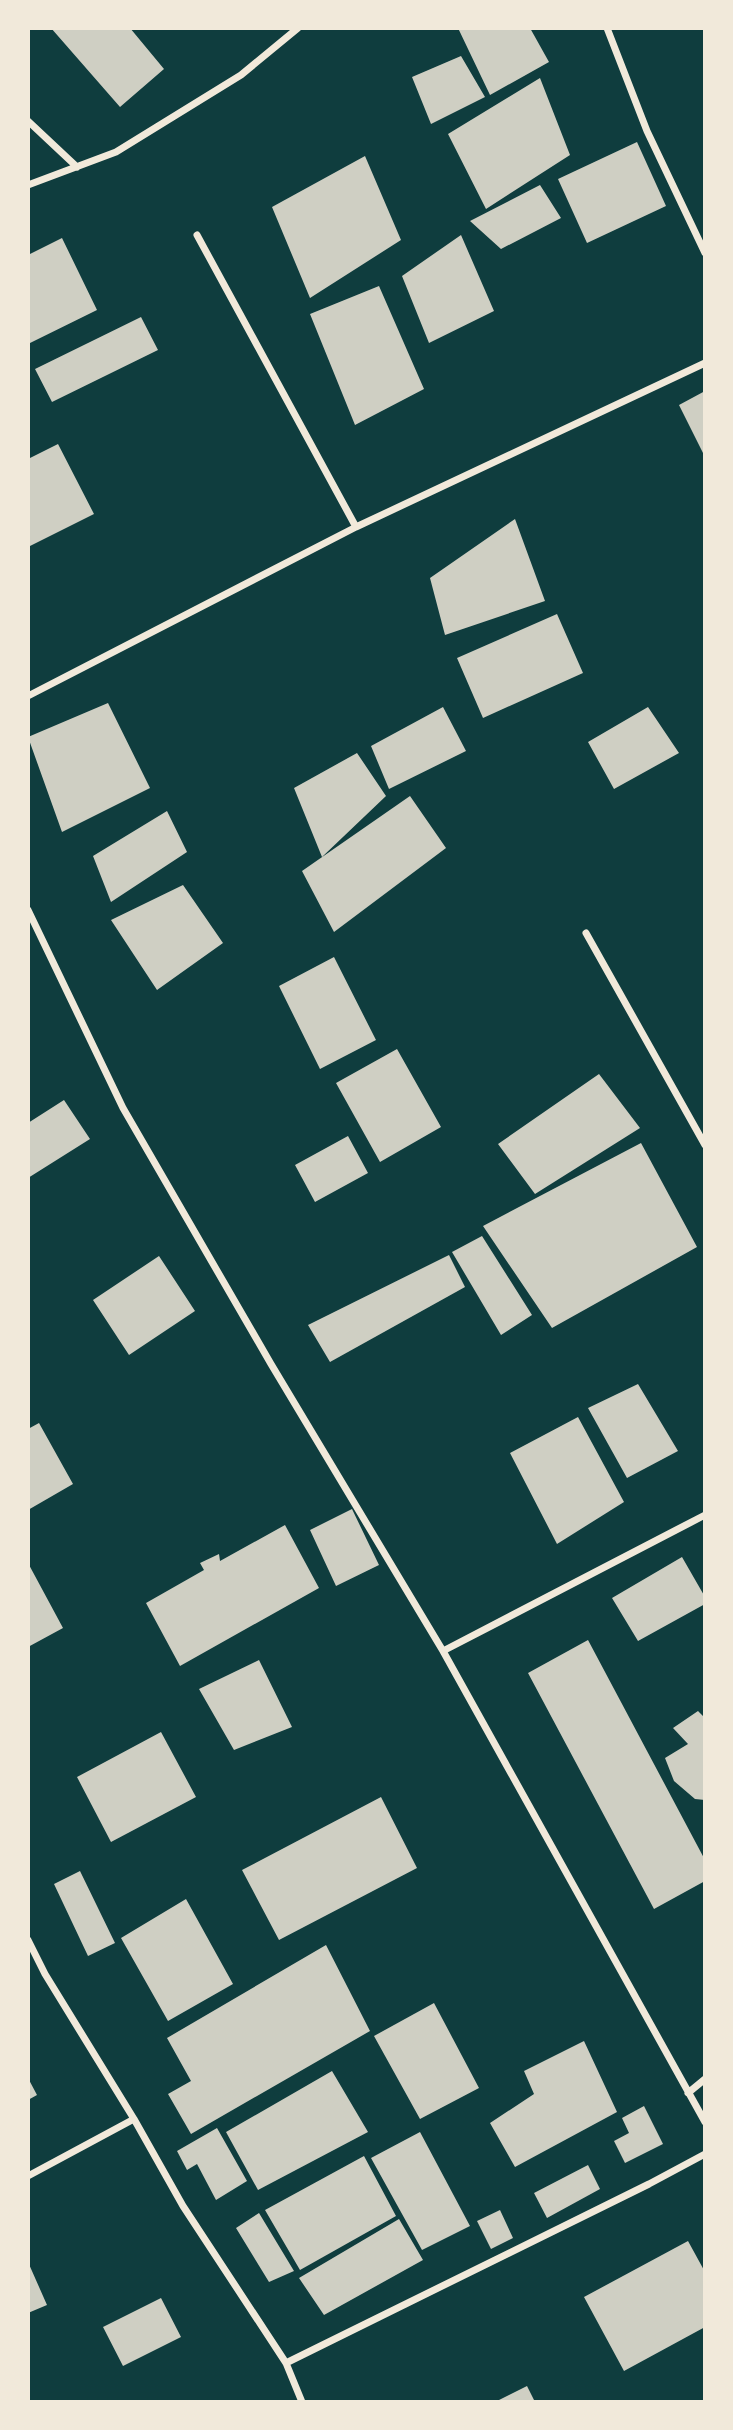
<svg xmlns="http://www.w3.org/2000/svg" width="733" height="2430" font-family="Roboto,sans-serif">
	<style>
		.building { fill: #cfcfc3 }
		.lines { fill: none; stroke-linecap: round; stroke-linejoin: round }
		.minor { stroke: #f1e9da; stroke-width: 7 }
	</style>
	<rect width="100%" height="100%" fill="#0f3d3e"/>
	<!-- building -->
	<path class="building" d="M 51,28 L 130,28 L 164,69 L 120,107 Z
		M 458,28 L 530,28 L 549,62 L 490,95 Z
		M 461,56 L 485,97 L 431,124 L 412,77 Z
		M 540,78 L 570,155 L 486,209 L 448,134 Z
		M 637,142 L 666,206 L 587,243 L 558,179 Z
		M 365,156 L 401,240 L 310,298 L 272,207 Z
		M 540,185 L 561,218 L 501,249 L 470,221 Z
		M 461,235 L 494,311 L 429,343 L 402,276 Z
		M 62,238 L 97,310 L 28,344 L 28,255 Z
		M 379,286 L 424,389 L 355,425 L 310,314 Z
		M 141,317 L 158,350 L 52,402 L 35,369 Z
		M 705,391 L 705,457 L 679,405 Z
		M 58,444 L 94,514 L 28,547 L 28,459 Z
		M 515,519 L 545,601 L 445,635 L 430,578 Z
		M 557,614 L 583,673 L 483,718 L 457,658 Z
		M 108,703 L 150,788 L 62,832 L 28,737 Z
		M 443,707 L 466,751 L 389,789 L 371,746 Z
		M 648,707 L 679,753 L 614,789 L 588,742 Z
		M 357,753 L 386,796 L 322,857 L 294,788 Z
		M 410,796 L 446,848 L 334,932 L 302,871 Z
		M 167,811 L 187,852 L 111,902 L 93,856 Z
		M 183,885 L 223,943 L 157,990 L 111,920 Z
		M 334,957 L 376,1040 L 320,1069 L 279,986 Z
		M 397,1049 L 441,1127 L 380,1162 L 336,1083 Z
		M 599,1074 L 640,1128 L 535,1194 L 498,1144 Z
		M 64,1100 L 90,1139 L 28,1178 L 28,1123 Z
		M 348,1136 L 368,1173 L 315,1202 L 295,1165 Z
		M 641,1143 L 697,1247 L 552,1328 L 483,1226 Z
		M 482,1236 L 532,1315 L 501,1335 L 452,1252 Z
		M 449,1255 L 465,1287 L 330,1362 L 308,1325 Z
		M 159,1256 L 195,1311 L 129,1355 L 93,1300 Z
		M 638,1384 L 678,1451 L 627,1478 L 588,1408 Z
		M 578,1417 L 624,1502 L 557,1544 L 510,1453 Z
		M 39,1423 L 73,1484 L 28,1510 L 28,1429 Z
		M 352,1509 L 379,1565 L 336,1586 L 310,1530 Z
		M 285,1525 L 319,1588 L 180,1666 L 146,1603 L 204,1570 L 200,1563 L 219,1554 L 220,1561 Z
		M 682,1557 L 705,1597 L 705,1604 L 638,1641 L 612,1598 Z
		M 28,1563 L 63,1628 L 28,1647 Z
		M 588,1640 L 705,1860 L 705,1881 L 654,1909 L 528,1673 Z
		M 259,1660 L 292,1727 L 234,1750 L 199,1689 Z
		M 698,1711 L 705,1718 L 705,1800 L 695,1799 L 674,1781 L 665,1758 L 688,1744 L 673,1728 Z
		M 161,1732 L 196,1797 L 111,1842 L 77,1777 Z
		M 381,1797 L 417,1868 L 279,1940 L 242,1870 Z
		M 80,1871 L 115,1943 L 88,1956 L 54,1884 Z
		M 186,1899 L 233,1984 L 168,2021 L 121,1938 Z
		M 326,1945 L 370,2031 L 191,2134 L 168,2094 L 191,2081 L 167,2038 Z
		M 434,2003 L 479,2088 L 420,2119 L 374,2036 Z
		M 584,2041 L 617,2112 L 515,2167 L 490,2123 L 534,2094 L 524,2071 Z
		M 332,2071 L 368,2132 L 258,2190 L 226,2132 Z
		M 28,2078 L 37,2095 L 28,2100 Z
		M 644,2106 L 663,2144 L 625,2163 L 614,2141 L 629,2133 L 622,2118 Z
		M 217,2128 L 247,2181 L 216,2200 L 197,2164 L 187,2170 L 177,2151 Z
		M 420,2132 L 470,2226 L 422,2250 L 371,2158 Z
		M 364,2156 L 396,2216 L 300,2270 L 265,2210 Z
		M 588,2165 L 600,2189 L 547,2218 L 534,2193 Z
		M 500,2210 L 513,2238 L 491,2249 L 477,2221 Z
		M 259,2213 L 294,2271 L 269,2282 L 236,2228 Z
		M 399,2219 L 423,2260 L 324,2315 L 299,2278 Z
		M 688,2241 L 705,2272 L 705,2327 L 624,2371 L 584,2297 Z
		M 28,2262 L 47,2305 L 28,2313 Z
		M 161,2298 L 181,2337 L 123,2366 L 103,2327 Z
		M 527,2386 L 535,2402 L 495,2402 Z"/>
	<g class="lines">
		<!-- minor -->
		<path class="minor" d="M 607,28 L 647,131 L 705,253
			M 28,121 L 77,167
			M 28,185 L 116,152 L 241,75 L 298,28
			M 197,235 L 356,527
			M 28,696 L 356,527 L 705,363
			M 28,910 L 123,1108 L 271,1364 L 443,1651 L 705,2122
			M 586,933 L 705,1145
			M 443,1651 L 705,1515
			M 28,1940 L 45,1974 L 134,2119 L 183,2206 L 286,2363 L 302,2402
			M 688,2093 L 705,2079
			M 28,2176 L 134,2119
			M 286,2363 L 649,2184 L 705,2154"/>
	</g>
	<!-- border -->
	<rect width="733" height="2430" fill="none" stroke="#f1e9da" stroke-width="60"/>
</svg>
